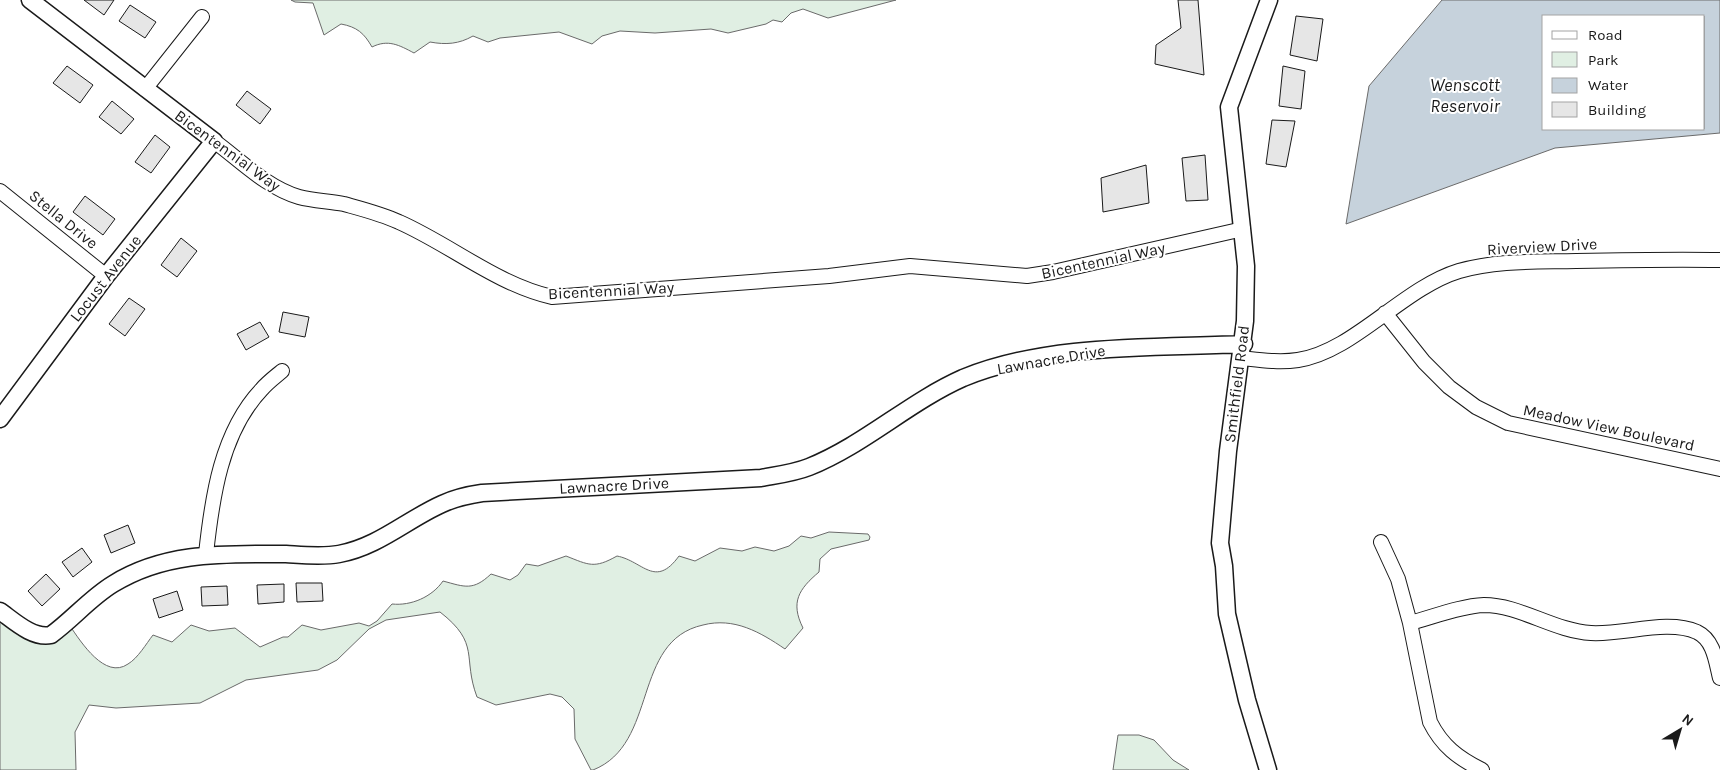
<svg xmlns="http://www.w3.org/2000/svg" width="1720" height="770" font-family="Karla,sans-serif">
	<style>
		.green { fill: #e0efe3; stroke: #6a6a6a }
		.water { fill: #c6d2dc; stroke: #6a6a6a; fill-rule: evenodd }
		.building { fill: #e6e6e6; stroke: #1a1a1a }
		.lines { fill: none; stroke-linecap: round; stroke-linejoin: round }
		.minor-casing { stroke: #1a1a1a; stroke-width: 16 }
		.tertiary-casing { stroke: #1a1a1a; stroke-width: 19 }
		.minor { stroke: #fff; stroke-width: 14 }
		.tertiary { stroke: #fff; stroke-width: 16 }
		.labels { text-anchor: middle; stroke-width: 4; stroke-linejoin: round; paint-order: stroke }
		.street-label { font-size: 16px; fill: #1a1a1a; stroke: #fff }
		.water-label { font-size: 18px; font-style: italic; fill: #1a1a1a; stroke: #fff }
	</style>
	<rect width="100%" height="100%" fill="#fff"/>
	<!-- green -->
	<path class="green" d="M 291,0 L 896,0 L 828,18 L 803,9 L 791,13 L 782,22 L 773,20 L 766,24 L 728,33 L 711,29 L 655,33 L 620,31 L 602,36 L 592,44 L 559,32 L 500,38 L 488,42 L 473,36 C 459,44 446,45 430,42 L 414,53 C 399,45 388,39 372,47 C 364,33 357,27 341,24 L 324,35 L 313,3 L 295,2 Z
		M 829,532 L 868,534 L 870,537 L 869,540 L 831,549 L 820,559 L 819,572 C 799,589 790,602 803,628 L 785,649 C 760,632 734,617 703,625 C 631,641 659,744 593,770 L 591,770 L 575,739 L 574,709 L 562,697 L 550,694 L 496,705 L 477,697 C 462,657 481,644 440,612 L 386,620 L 369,629 L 337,660 L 318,670 L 246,680 L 200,703 L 116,708 L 89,705 L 75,732 L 76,770 L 0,770 L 0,616 L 24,630 L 70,626 C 81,642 105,680 128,664 C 138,658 146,644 153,635 L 172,642 L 191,625 L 209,631 L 235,628 L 260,647 L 283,637 L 288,637 L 302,625 L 321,630 L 359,623 L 369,626 L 377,621 L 392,604 C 411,606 432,597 443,581 C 465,587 473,591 491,574 L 510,580 L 518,575 L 526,564 L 538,566 L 566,556 C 589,565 594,569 617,556 C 643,561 655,589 679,556 L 695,561 L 720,548 L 742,551 L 755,547 L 774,551 L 789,546 L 801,536 L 811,538 Z
		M 1118,735 L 1139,735 L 1154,740 L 1173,760 L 1189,770 L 1113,770 Z"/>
	<!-- water -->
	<path class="water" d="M 1442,0 L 1720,0 L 1720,133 L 1555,148 L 1346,224 L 1369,86 ZM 1544,16 L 1704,16 L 1704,129 L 1544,129 Z"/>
	<!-- building -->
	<path class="building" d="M 84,0 L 114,0 L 104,15 Z
		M 1178,0 L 1198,0 L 1204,75 L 1155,64 L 1156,45 L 1181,28 Z
		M 130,5 L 156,22 L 145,38 L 119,21 Z
		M 1296,16 L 1323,19 L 1317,61 L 1290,55 Z
		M 67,66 L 93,85 L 80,103 L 53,83 Z
		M 1283,66 L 1305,71 L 1301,109 L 1279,106 Z
		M 247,91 L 271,109 L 260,124 L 236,105 Z
		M 112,101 L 134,119 L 121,134 L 99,117 Z
		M 1272,120 L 1295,121 L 1286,167 L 1266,164 Z
		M 155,135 L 170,147 L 151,173 L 135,162 Z
		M 1205,155 L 1208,200 L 1186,201 L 1182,158 Z
		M 1146,165 L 1149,203 L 1103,212 L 1101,178 Z
		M 85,196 L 115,219 L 103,235 L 73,212 Z
		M 181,238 L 197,251 L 177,277 L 161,265 Z
		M 129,298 L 145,309 L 125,336 L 109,324 Z
		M 283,312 L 309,317 L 305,337 L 279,332 Z
		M 260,322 L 269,337 L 246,350 L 237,334 Z
		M 128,525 L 135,543 L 111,553 L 104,535 Z
		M 82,548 L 92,562 L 73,577 L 62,562 Z
		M 46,574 L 60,589 L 42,606 L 28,591 Z
		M 296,583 L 322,583 L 323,601 L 297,602 Z
		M 284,584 L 284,602 L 258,604 L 257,585 Z
		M 227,586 L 228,605 L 202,606 L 201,587 Z
		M 177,591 L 183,610 L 159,618 L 153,599 Z"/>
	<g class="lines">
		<!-- minor casing -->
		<g class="minor-casing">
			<path id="minor" d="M 145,89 L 202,17
				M 214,141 C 240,160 267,188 299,197 C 314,201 330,201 344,204 C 362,209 382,214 399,222 C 451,245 496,284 552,297 L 829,276 L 910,266 L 1027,276 L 1053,272 L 1243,229
				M 0,191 L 106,276
				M 1385,313 L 1424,362 L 1449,387 L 1476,407 L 1508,423 L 1720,469
				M 1241,358 C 1260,360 1279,363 1298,360 C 1353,352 1403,288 1459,271 C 1497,260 1537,262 1576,261 C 1624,260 1672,259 1720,260
				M 1381,542 L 1398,579 L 1410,623 L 1430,722 C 1442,746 1458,758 1482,770
				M 206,554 C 212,498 221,432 262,389 C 268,382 275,377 282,371
				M 1410,623 C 1433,617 1460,606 1484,605 C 1520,605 1554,631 1591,633 C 1624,635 1667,619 1697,632 C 1714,640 1716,662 1720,678"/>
		</g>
		<!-- tertiary casing -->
		<g class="tertiary-casing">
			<path id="tertiary" d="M 0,419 L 106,276 L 214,141 L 30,0
				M 0,611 C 14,621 33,639 51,635 C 73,619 90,598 113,584 C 166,551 225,554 286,554 C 303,555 322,557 339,554 C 378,547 408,519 442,504 C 455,498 468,495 482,493 L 761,478 C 777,475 794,473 809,467 C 864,445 909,402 963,378 C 1048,343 1154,348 1244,344
				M 1268,770 L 1247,700 L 1227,614 L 1224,566 L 1220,543 L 1228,451 L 1245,321 L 1246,266 L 1229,107 L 1269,0"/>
		</g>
		<!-- minor -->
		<use href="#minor" class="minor"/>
		<!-- tertiary -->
		<use href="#tertiary" class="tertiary"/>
	</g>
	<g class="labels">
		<!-- street labels -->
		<g class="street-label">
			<text transform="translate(228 150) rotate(36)" y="6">Bicentennial Way</text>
			<text transform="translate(64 219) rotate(39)" y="6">Stella Drive</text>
			<text transform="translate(1542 246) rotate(-3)" y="6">Riverview Drive</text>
			<text transform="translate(1103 260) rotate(-12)" y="6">Bicentennial Way</text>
			<text transform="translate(105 278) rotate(-52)" y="6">Locust Avenue</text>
			<text transform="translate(611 290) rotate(-3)" y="6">Bicentennial Way</text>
			<text transform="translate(1051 359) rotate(-10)" y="6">Lawnacre Drive</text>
			<text transform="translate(1236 384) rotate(-83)" y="6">Smithfield Road</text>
			<text transform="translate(1609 427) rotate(12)" y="6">Meadow View Boulevard</text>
			<text transform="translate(614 485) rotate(-3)" y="6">Lawnacre Drive</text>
		</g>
		<!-- water labels -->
		<g class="water-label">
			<text x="1465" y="91">Wenscott<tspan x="1465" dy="21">Reservoir</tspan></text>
		</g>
	</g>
	<!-- legend -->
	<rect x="1542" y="15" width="162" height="115" fill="#ffffff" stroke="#a3a3a3"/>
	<rect x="1552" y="31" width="25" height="8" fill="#ffffff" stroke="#a3a3a3"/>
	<text x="1588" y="40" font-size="15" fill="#1a1a1a">Road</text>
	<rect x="1552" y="52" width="25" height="15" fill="#e0efe3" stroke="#a3a3a3"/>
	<text x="1588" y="65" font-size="15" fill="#1a1a1a">Park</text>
	<rect x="1552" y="78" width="25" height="15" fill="#c6d2dc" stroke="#a3a3a3"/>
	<text x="1588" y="90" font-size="15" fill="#1a1a1a">Water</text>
	<rect x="1552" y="102" width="25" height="15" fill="#e6e6e6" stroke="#a3a3a3"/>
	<text x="1588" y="115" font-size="15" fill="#1a1a1a">Building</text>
	<!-- north arrow -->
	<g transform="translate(1680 730) rotate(38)" stroke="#ffffff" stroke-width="4" paint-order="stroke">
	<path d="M0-4L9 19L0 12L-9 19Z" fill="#1a1a1a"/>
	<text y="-8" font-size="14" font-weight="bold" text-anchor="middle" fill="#1a1a1a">N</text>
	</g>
</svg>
